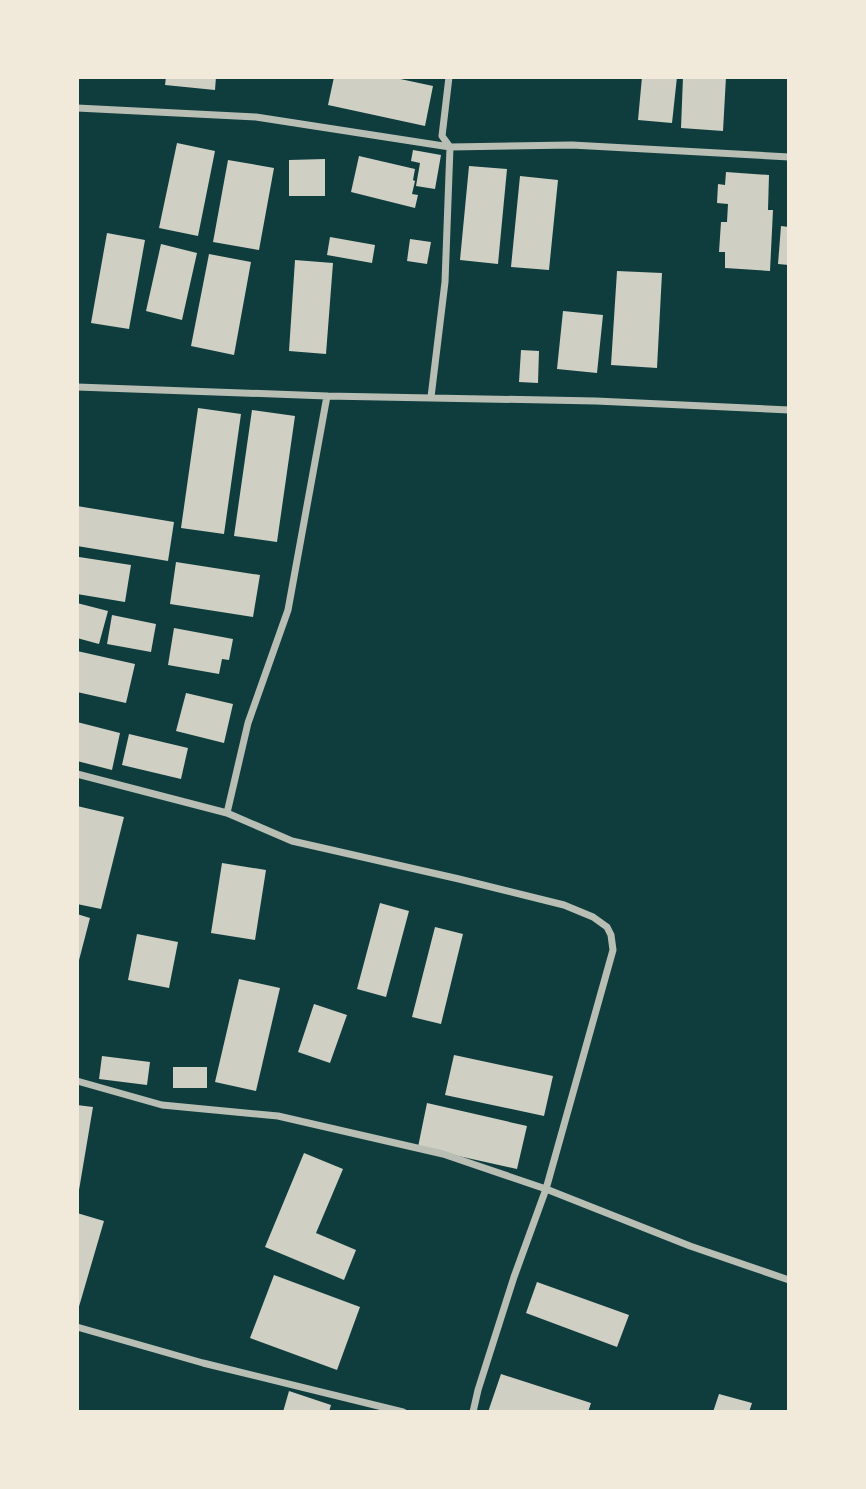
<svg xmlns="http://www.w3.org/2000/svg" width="866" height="1489" font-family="'PT Sans Narrow',sans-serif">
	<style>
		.building { fill: #cfcfc3 }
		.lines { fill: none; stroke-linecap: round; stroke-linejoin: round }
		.minor { stroke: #b8beb3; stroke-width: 7 }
	</style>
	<rect width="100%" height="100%" fill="#0f3d3e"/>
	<!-- building -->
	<path class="building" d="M 166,77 L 216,77 L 215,90 L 165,85 Z
		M 334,77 L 391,77 L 433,86 L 425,126 L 328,105 Z
		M 642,77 L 677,77 L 672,123 L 638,120 Z
		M 683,77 L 726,77 L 723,131 L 681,128 Z
		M 177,143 L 215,151 L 198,236 L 159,228 Z
		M 413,150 L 441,155 L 435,189 L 416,186 L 420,163 L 411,161 Z
		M 359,156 L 415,169 L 413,180 L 415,181 L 412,194 L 418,195 L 415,208 L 351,192 Z
		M 325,159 L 325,196 L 289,196 L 289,160 Z
		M 228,160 L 274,168 L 259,250 L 213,242 Z
		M 469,166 L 507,169 L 498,264 L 460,260 Z
		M 726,172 L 769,175 L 768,210 L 773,210 L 770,271 L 725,268 L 725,252 L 719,252 L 721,222 L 727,222 L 728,204 L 717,203 L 718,184 L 725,185 Z
		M 520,176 L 558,180 L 549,270 L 511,267 Z
		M 781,226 L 789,227 L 789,265 L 778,264 Z
		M 107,233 L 145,240 L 129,329 L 91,323 Z
		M 330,237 L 375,245 L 372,263 L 327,255 Z
		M 410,239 L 431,242 L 427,264 L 407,261 Z
		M 161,244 L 197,253 L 182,320 L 146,311 Z
		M 209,254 L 251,262 L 234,355 L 191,346 Z
		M 295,260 L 333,263 L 326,354 L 289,351 Z
		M 617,271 L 662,273 L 657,368 L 611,365 Z
		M 563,311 L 603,315 L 597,373 L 557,369 Z
		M 521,350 L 539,351 L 538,383 L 519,382 Z
		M 198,408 L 241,414 L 224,534 L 181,528 Z
		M 252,410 L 295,416 L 277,542 L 234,536 Z
		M 77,506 L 174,522 L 168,561 L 77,546 Z
		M 79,557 L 131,565 L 125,602 L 77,594 Z
		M 176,562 L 260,575 L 253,617 L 170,604 Z
		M 77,603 L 108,611 L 99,644 L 77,638 Z
		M 112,615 L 156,624 L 151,652 L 107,644 Z
		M 174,628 L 233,639 L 229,660 L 222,659 L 219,674 L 168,665 Z
		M 77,651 L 135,664 L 126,703 L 77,692 Z
		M 186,693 L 233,704 L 224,743 L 176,731 Z
		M 77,722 L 120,733 L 112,770 L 77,761 Z
		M 129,734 L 188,748 L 181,779 L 122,765 Z
		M 77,806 L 124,817 L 101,909 L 77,904 Z
		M 222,863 L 266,870 L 255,940 L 211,933 Z
		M 380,903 L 409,911 L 386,997 L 357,989 Z
		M 77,914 L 90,918 L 78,964 L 77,964 Z
		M 435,927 L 463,934 L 441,1024 L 412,1017 Z
		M 137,934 L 178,942 L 169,988 L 128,980 Z
		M 239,979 L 280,988 L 256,1091 L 215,1082 Z
		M 314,1004 L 347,1015 L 330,1063 L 298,1052 Z
		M 454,1055 L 553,1076 L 544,1116 L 445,1095 Z
		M 102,1056 L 150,1062 L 147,1085 L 99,1079 Z
		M 173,1067 L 207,1067 L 207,1088 L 173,1088 Z
		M 427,1103 L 527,1126 L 517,1169 L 418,1147 Z
		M 77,1105 L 93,1107 L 78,1196 L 77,1196 Z
		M 304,1153 L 343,1169 L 316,1233 L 356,1250 L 344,1280 L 265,1247 Z
		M 77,1213 L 104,1221 L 78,1310 L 77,1310 Z
		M 274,1275 L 360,1307 L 337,1370 L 250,1338 Z
		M 537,1282 L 629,1315 L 617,1347 L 526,1313 Z
		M 501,1374 L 591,1403 L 588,1412 L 488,1412 Z
		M 289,1391 L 331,1405 L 329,1412 L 283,1412 Z
		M 719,1394 L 752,1403 L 749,1412 L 713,1412 Z"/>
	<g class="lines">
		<!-- minor -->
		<path class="minor" d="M 77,108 L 256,117 L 450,147 L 572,145 L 789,157
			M 77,387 L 327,396 L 596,401 L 789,410
			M 431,397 L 445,282 L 450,147 L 442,136 L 449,77
			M 77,774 L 227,813 L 292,841 L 459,879 L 564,905 L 593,917 L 607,927 L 611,935 L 613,950 L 546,1189 L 690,1246 L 789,1280
			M 227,813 L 248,723 L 288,610 L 327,396
			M 77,1081 L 162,1105 L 278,1116 L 443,1154 L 546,1189 L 514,1277 L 478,1390 L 473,1412
			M 77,1327 L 203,1363 L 403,1412"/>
	</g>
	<!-- border -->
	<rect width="866" height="1489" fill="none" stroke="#f1e9da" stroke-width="158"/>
</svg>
